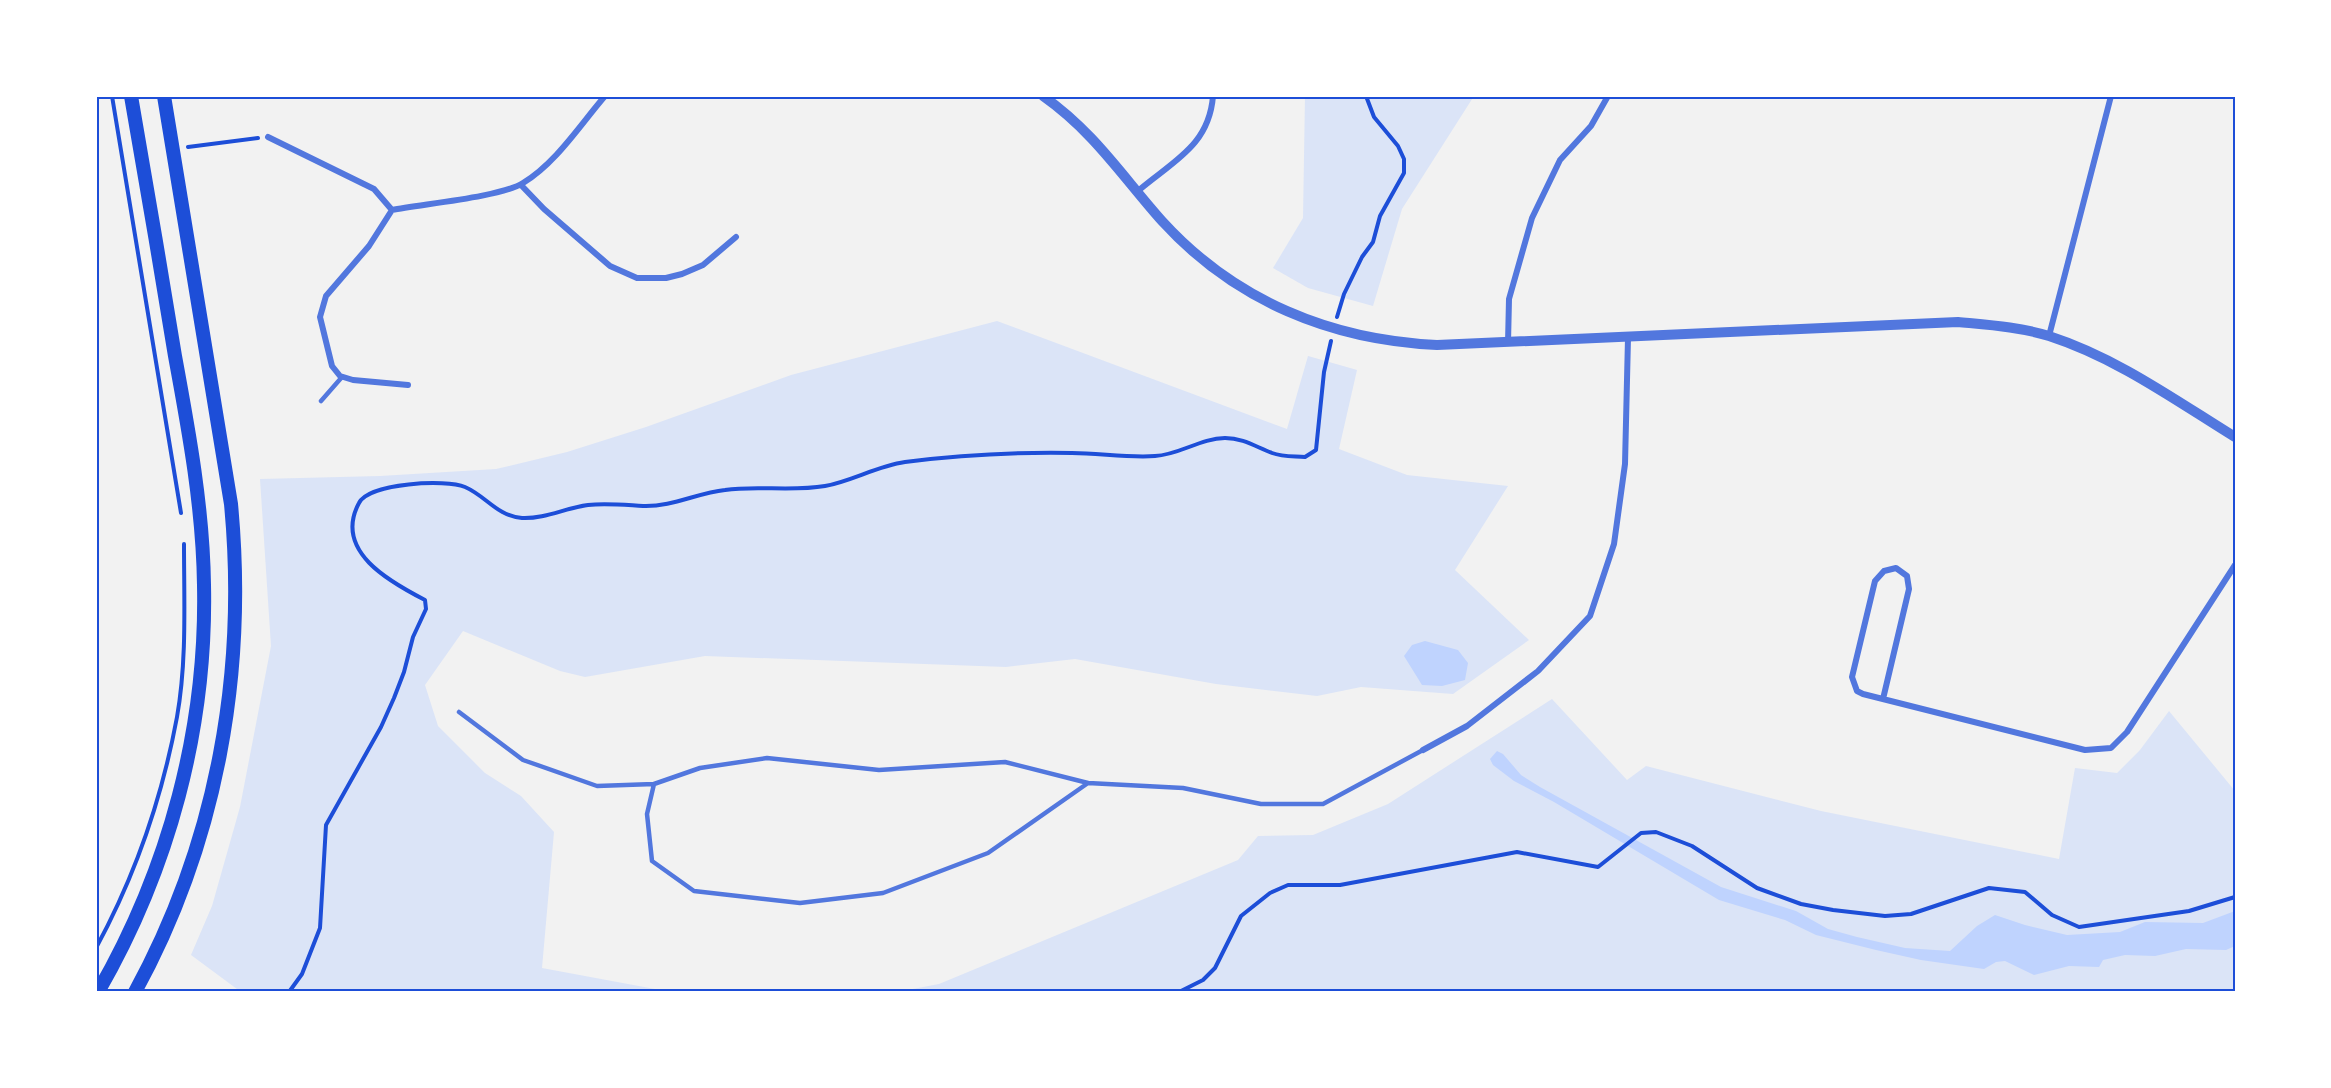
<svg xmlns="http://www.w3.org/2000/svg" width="2331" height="1088" font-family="'IBM Plex Sans',sans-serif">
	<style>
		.green { fill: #dbe4f7 }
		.water { fill: #bfd3fe }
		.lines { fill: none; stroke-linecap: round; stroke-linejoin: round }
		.path { stroke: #1d4ed8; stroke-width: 4 }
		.service { stroke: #5277de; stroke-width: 4.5 }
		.minor { stroke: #5277de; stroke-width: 6 }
		.tertiary { stroke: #5277de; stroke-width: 10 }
		.primary { stroke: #1d4ed8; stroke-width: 14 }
		.neatline { fill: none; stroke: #1d4ed8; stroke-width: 2 }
	</style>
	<rect width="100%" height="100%" fill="#f2f2f2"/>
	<!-- green -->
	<path class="green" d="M 1305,96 L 1474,96 L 1402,209 L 1373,306 L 1308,288 L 1273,268 L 1303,218 Z
		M 997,321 L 1287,429 L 1308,356 L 1357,370 L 1339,449 L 1407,475 L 1508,486 L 1455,570 L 1529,640 L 1453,694 L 1361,687 L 1317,696 L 1216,684 L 1075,659 L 1006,667 L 705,656 L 585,677 L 560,671 L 463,631 L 425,685 L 438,726 L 485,773 L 521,796 L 554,832 L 542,968 L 671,992 L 241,992 L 191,955 L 212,906 L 240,807 L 271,646 L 260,479 L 380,476 L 496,469 L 567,452 L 646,427 L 791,375 Z
		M 1552,699 L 1627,780 L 1646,766 L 1821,811 L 2059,859 L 2075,768 L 2117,773 L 2140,750 L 2169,711 L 2235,791 L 2235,992 L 897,992 L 939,984 L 1238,860 L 1258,836 L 1313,835 L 1388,804 Z"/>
	<!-- water -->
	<path class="water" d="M 1425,641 L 1458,650 L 1468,663 L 1465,680 L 1442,686 L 1422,685 L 1404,656 L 1412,645 Z
		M 1497,751 L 1503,754 L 1521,775 L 1540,787 L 1721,887 L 1796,911 L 1828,929 L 1857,937 L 1905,948 L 1950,951 L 1977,926 L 1995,915 L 2025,925 L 2067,935 L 2120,932 L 2145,922 L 2203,923 L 2235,911 L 2235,946 L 2226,950 L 2186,949 L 2155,956 L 2125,955 L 2103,960 L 2099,967 L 2069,966 L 2034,975 L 2005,961 L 1996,962 L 1984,969 L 1921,960 L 1876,950 L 1816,935 L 1785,920 L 1719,900 L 1554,802 L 1514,781 L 1493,765 L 1490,759 Z"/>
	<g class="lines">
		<!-- path -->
		<path class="path" d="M 112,96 L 181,513
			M 188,147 L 258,138
			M 1337,317 L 1344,294 L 1362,257 L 1373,242 L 1380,216 L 1404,173 L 1404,159 L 1398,146 L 1374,117 L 1366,96
			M 96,948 C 135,876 162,798 177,717 C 187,661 184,601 184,544
			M 289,992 L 302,974 L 320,928 L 326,825 L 381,727 L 394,698 L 404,672 L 413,637 L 426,609 L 425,600 C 390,582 333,551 359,503 C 369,483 446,479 465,487 C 486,496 497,516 522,518 C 545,519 565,508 588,505 C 606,503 625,505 643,506 C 672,507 697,493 725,490 C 757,485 790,492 825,486 C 852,481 877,466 905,462 C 960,455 1016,452 1072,453 C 1099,453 1128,458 1155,456 C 1179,455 1201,438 1225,438 C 1243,438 1256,447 1272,453 C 1283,457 1294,456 1305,457 L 1316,450 L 1324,372 L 1331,341
			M 1179,992 L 1203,980 L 1215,968 L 1241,916 L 1270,893 L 1288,885 L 1340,885 L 1517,852 L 1598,867 L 1641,833 L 1656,832 L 1692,846 L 1757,888 L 1801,904 L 1833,910 L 1885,916 L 1911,914 L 1989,888 L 2025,892 L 2052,915 L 2079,927 L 2189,911 L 2235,897"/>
		<!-- service -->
		<path class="service" d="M 321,401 L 342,377
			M 459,712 L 523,760 L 597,786 L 654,784
			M 767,758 L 879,770 L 1005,762 L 1088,783 L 988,853 L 883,893 L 800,903 L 694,891 L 652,861 L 647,814 L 654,784 L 700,768 Z
			M 1088,783 L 1183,788 L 1261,804 L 1323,804 L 1423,750"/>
		<!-- minor -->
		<path class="minor" d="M 268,137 L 374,189 L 392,210 C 422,204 501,197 523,183 C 556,163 580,125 605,96
			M 521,185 L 544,209 L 610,266 L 637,278 L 666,278 L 682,274 L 703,265 L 736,237
			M 1138,191 C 1173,161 1209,146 1213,96
			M 392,210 L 369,246 L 326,296 L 320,317 L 332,366 L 340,376 L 353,380 L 408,385
			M 2049,336 L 2111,96
			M 1508,343 L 1509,299 L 1532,218 L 1560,160 L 1591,126 L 1608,96
			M 1883,699 L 1909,589 L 1907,576 L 1896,568 L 1884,571 L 1875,581 L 1852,677 L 1857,691 L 1863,694 L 2085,750 L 2111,748 L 2127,732 L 2235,565
			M 1423,750 L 1467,726 L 1538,671 L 1590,616 L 1614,544 L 1625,464 L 1628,338"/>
		<!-- tertiary -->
		<path class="tertiary" d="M 1043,96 C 1094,132 1122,176 1162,221 C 1235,301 1331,340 1437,345 L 1958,322 C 1989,325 2020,327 2049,336 C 2117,358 2175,400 2235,437"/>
		<!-- primary -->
		<path class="primary" d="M 98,992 C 169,869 207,728 204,585 C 203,508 189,432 175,356 C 161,269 146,183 131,96
			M 135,992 C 217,842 247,673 231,504 L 164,96"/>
	</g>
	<!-- border -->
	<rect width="2331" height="1088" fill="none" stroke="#ffffff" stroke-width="195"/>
	<rect x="98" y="98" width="2136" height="892" class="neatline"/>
</svg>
